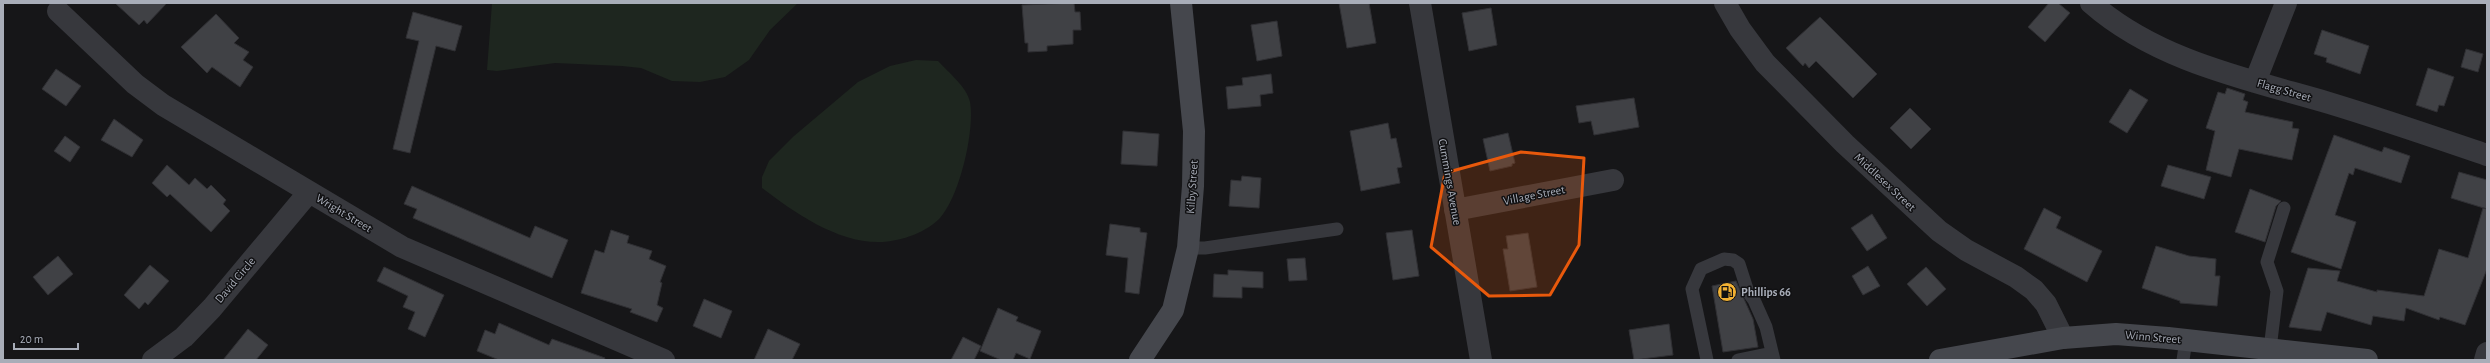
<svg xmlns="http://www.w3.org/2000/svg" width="2490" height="363" font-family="'Alegreya Sans',sans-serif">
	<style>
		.green { fill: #1e261f }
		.building { fill: #404145; stroke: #303034 }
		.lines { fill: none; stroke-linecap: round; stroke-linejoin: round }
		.lane { stroke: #37383d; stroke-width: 13 }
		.street { stroke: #37383d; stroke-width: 22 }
		.secondary { stroke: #45474d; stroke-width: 22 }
		.marked { fill: #e8590c; fill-opacity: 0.2; stroke: #e8590c; stroke-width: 3; stroke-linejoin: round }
		.labels { text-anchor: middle; stroke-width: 3; stroke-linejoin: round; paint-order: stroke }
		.street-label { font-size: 12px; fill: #a8adb8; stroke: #111113 }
		.poi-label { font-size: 12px; font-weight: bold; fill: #a8adb8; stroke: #111113; text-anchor: start }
	</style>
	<rect width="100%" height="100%" fill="#161618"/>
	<!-- green -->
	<path class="green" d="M 492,3 L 798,3 L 770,30 L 749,60 L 725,77 L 700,82 L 672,81 L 641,68 L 622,66 L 555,63 L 497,71 L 487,70 Z
		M 916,60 L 938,61 C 948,72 967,87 970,102 C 975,130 960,196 940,218 C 927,232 902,241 882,242 C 839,244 795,213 762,188 L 762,177 L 769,161 L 794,136 L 858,82 L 890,66 Z"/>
	<!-- building -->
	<path class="building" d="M 115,3 L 167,3 L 147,24 L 144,20 L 139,25 Z
		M 1074,3 L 1075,12 L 1080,12 L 1081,30 L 1073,30 L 1073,44 L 1047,46 L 1047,51 L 1028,52 L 1028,43 L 1025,43 L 1022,5 Z
		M 1339,3 L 1369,3 L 1376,43 L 1347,48 Z
		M 2049,3 L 2058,3 L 2070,13 L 2045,42 L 2028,27 Z
		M 1491,8 L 1497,45 L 1469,51 L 1462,13 Z
		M 413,12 L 462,26 L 455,51 L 436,46 L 410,153 L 393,149 L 419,41 L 406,38 Z
		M 216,14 L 239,38 L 234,43 L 249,52 L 243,60 L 253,67 L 240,87 L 212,67 L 207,73 L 181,47 Z
		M 1820,17 L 1877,74 L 1853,98 L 1816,61 L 1809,68 L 1805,63 L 1803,66 L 1786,48 Z
		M 1277,21 L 1282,56 L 1257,61 L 1251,25 Z
		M 2322,30 L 2369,46 L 2360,74 L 2326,62 L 2327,58 L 2314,54 Z
		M 2466,49 L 2483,54 L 2478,72 L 2461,67 Z
		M 2428,68 L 2454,77 L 2444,106 L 2439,105 L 2437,112 L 2416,105 Z
		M 56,69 L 81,86 L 66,106 L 42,89 Z
		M 1271,74 L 1273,93 L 1260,95 L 1261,106 L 1228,109 L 1226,87 L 1243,85 L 1242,78 Z
		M 2227,88 L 2245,94 L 2243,100 L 2248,102 L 2245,112 L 2293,122 L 2292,128 L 2299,129 L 2292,160 L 2239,149 L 2231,177 L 2206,170 L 2215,131 L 2206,128 L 2218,92 L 2225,94 Z
		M 2130,89 L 2148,100 L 2127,133 L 2109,122 Z
		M 1634,98 L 1639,127 L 1594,135 L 1591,121 L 1579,123 L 1576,106 Z
		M 1910,108 L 1931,129 L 1911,149 L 1890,128 Z
		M 114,119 L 143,140 L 132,157 L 101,140 Z
		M 1388,123 L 1391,139 L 1396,138 L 1402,167 L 1397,168 L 1400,183 L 1361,191 L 1350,131 Z
		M 1123,131 L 1159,134 L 1157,166 L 1121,164 Z
		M 1508,133 L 1515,163 L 1512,164 L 1512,166 L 1490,171 L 1483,139 Z
		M 2334,135 L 2382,152 L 2384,147 L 2410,156 L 2401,183 L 2355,168 L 2353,175 L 2349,173 L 2335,215 L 2356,222 L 2341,269 L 2291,252 Z
		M 65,136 L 80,147 L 70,162 L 54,151 Z
		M 167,165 L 189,185 L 195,178 L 207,189 L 211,185 L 226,200 L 223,204 L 230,211 L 211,232 L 170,194 L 167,197 L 152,183 Z
		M 2168,165 L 2211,177 L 2204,199 L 2161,186 Z
		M 2459,172 L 2487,180 L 2487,209 L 2451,198 Z
		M 1242,176 L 1261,178 L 1259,208 L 1229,206 L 1231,180 L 1241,181 Z
		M 412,186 L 530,238 L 535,226 L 568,240 L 552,278 L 413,218 L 417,209 L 404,204 Z
		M 2250,189 L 2281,201 L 2276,206 L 2265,242 L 2235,232 Z
		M 2044,208 L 2061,217 L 2056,228 L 2102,251 L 2087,282 L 2024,249 Z
		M 2483,208 L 2487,209 L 2487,269 L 2465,325 L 2440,317 L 2439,320 L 2406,308 L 2404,321 L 2373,316 L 2371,325 L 2327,312 L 2321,331 L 2289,327 L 2308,268 L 2340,271 L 2337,281 L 2377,292 L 2377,290 L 2424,296 L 2439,249 L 2468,258 Z
		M 1872,214 L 1887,238 L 1867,251 L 1851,228 Z
		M 1110,224 L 1140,228 L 1140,232 L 1147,233 L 1139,294 L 1125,292 L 1128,258 L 1106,255 Z
		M 611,230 L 629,236 L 627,243 L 652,251 L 649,259 L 666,266 L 660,282 L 662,283 L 657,305 L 663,308 L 657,322 L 630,312 L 632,309 L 581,293 L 595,250 L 604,253 Z
		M 1412,230 L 1419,276 L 1393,280 L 1386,233 Z
		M 1528,233 L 1537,287 L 1510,291 L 1503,249 L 1508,249 L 1506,236 Z
		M 2156,246 L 2189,256 L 2216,259 L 2215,276 L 2220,276 L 2217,306 L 2180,303 L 2180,301 L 2142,288 Z
		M 58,256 L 73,274 L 48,295 L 33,277 Z
		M 1305,258 L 1307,280 L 1289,281 L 1287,259 Z
		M 150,265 L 169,281 L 148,305 L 145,302 L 139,309 L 124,295 Z
		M 1868,266 L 1880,286 L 1863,295 L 1852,276 Z
		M 384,267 L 444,295 L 425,337 L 408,329 L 415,312 L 403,307 L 408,296 L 377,281 Z
		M 1926,267 L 1946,289 L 1927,306 L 1907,284 Z
		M 1228,270 L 1263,272 L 1263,288 L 1242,287 L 1242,298 L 1213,297 L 1214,274 L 1228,275 Z
		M 1736,281 L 1753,319 L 1758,347 L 1723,352 L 1712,286 Z
		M 704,299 L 732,311 L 721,338 L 693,326 Z
		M 998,308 L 1018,317 L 1016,321 L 1041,331 L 1030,359 L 1016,353 L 1013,360 L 1001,360 L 980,351 Z
		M 499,323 L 549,345 L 552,339 L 605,358 L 604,360 L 499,360 L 477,351 L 485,330 L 495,334 Z
		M 1669,324 L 1673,355 L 1634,360 L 1629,330 Z
		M 248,329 L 268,345 L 256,360 L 223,360 Z
		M 768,329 L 800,344 L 792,360 L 754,360 Z
		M 963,337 L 981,346 L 974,360 L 951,360 Z"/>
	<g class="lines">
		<!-- lane -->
		<path class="lane" d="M 1188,248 L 1205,248 L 1337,229
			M 2270,349 L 2277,291 L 2267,262 L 2284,208
			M 1707,360 L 1692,289 L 1701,269 L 1724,259 L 1733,260 L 1739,264 L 1748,292 L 1754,300 L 1766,327 L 1774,360
			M 1738,360 L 1772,353
			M 2183,360 L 2186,340"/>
		<!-- street -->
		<path class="street" d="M 1420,3 L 1481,360
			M 1725,3 L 1740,29 L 1765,63 L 1845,144 L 1939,231 L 1966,250 L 2016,277 L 2034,290 L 2046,304 L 2063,338
			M 2091,3 C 2157,61 2247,79 2329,103 C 2382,119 2434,137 2487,155
			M 58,11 L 135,84 L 163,105 L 402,247 L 664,360
			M 2255,82 L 2286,3
			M 1455,210 L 1613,180
			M 153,360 L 184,337 L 212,308 L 309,192
			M 2485,360 L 2487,353"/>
		<!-- secondary -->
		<path class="secondary" d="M 1140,360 L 1173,310 L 1188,248 L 1193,186 L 1194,131 L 1181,3
			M 1940,360 L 2063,338 L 2116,334 L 2168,338 L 2367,360"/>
	</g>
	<!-- marked area -->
	<path class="marked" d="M 1521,152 L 1584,158 L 1579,245 L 1550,295 L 1489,296 L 1431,247 L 1445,173 Z"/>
	<!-- icons -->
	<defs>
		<g id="fuel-disc" transform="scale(1)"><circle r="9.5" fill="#f2b134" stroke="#111113"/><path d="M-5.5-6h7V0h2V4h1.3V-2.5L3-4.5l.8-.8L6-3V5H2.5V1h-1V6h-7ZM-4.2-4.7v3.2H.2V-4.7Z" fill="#111"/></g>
	</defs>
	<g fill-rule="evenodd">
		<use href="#fuel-disc" x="1727" y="292"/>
	</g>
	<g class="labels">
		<!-- street labels -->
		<g class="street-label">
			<text transform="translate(2284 90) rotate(16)" y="4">Flagg Street</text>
			<text transform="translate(1450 182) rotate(80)" y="4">Cummings Avenue</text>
			<text transform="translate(1885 182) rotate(43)" y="4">Middlesex Street</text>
			<text transform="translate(1192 187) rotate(-86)" y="4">Kilby Street</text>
			<text transform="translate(1534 195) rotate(-11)" y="4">Village Street</text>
			<text transform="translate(344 213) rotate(31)" y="4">Wright Street</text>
			<text transform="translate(235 280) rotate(-50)" y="4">David Circle</text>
			<text transform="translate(2153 337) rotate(5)" y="4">Winn Street</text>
		</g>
		<!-- poi labels -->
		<g class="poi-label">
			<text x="1741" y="296">Phillips 66</text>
		</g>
	</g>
	<!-- border -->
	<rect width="2490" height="363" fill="none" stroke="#a8adb8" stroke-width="8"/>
	<!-- scale -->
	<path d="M14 343v6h64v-6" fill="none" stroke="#a8adb8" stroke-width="2"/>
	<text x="20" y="343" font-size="12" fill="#a8adb8" stroke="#111113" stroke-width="3" paint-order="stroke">20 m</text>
</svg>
